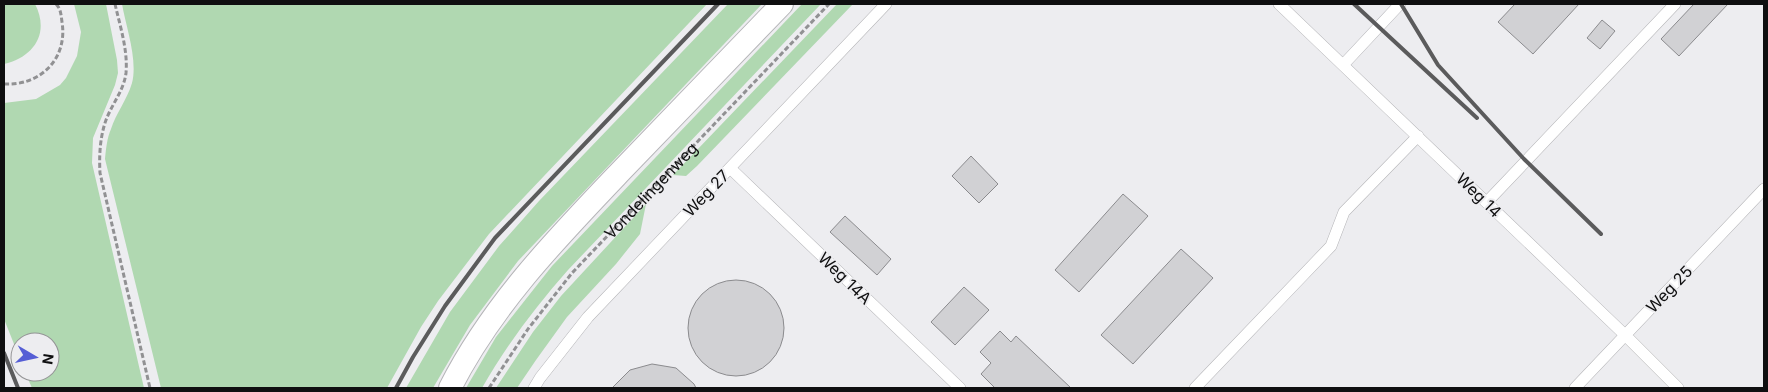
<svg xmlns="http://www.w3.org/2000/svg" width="1768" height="392" font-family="Inter,sans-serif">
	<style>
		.green { fill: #b0d8b1 }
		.building { fill: #d1d1d4; stroke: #8b8b8e }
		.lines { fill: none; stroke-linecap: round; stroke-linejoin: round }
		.service-casing { stroke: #b5b5b8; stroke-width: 12 }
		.minor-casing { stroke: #b5b5b8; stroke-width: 24 }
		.path { stroke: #919193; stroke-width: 3; stroke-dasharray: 5 2.5; stroke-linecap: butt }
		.service { stroke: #fff; stroke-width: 11 }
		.minor { stroke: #fff; stroke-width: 22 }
		.rail { stroke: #5b5b5c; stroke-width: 4 }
		.labels { text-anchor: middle; stroke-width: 4; stroke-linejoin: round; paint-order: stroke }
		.street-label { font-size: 16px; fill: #0f0f10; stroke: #ededf0 }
	</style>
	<rect width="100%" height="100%" fill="#ededf0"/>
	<!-- green -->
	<path class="green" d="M 4,4 L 35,4 C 50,33 34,57 4,64 Z
		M 74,4 L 106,4 L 117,60 L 118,73 L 115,85 L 93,138 L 92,163 L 144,388 L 32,388 L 25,372 L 50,372 L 50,342 L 20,342 L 20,359 L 4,319 L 4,103 L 36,99 L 60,85 L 66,78 L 77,56 L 81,32 Z
		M 122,4 L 707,4 L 489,234 L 438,301 L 421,327 L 387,388 L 161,388 L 105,159 C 106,149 107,138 111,129 C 116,113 127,100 132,83 C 138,60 126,27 122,4 Z
		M 728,4 L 762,4 L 518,261 L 470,325 L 433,388 L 406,388 L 450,312 L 499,246 L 539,201 Z
		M 802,4 L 821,4 L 568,270 C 536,306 506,346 482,388 L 466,388 L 496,337 L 552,266 Z
		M 837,4 L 853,4 L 697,166 L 686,176 L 673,175 Z
		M 646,204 L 640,234 L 616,264 L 567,317 L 536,360 L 517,388 L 496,388 L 533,332 L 561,296 Z"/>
	<!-- building -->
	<path class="building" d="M 1515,4 L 1579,4 L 1533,54 L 1498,22 Z
		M 1694,4 L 1728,4 L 1679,56 L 1661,39 Z
		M 1602,20 L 1615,31 L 1600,49 L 1587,38 Z
		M 971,156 L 998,184 L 979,203 L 952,176 Z
		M 1123,194 L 1148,216 L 1079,292 L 1055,270 Z
		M 845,216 L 891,259 L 877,275 L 830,232 Z
		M 1181,249 L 1213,278 L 1133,364 L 1101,335 Z
		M688 328a48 48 0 1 1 96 0a48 48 0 1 1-96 0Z
		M 964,287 L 989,310 L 955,345 L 931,322 Z
		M 1000,331 L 1011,342 L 1016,336 L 1071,388 L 995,388 L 981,374 L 991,363 L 980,352 Z
		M 652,364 L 676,368 L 694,384 L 696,388 L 612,388 L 630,370 Z"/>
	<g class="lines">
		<!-- service casing -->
		<g class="service-casing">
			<path id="service" d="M 1279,4 L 1625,335 L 1678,388
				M 1343,65 L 1400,4
				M 730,168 L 960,388
				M 1487,202 L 1675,4
				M 534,388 L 540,378 L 588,317 L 886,4
				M 1195,388 L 1331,246 L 1344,212 L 1418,136
				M 1575,388 L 1764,189"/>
		</g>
		<!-- minor casing -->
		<g class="minor-casing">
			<path id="minor" d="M 450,388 C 492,305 557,238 621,171 C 675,115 728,60 782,4"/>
		</g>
		<!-- path -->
		<g class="path">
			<path d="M 115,4 C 120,26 128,50 126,73 C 124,90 112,104 106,120 C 100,137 99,155 100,173 L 150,388"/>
			<path d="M 4,84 C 40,86 68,59 62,22 C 61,15 61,9 56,4"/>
			<path id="s1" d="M 489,388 L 528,329 L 572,273 L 829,4"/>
		</g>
		<!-- service -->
		<use href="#service" class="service"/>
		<!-- minor -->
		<use href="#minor" class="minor"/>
		<!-- rail -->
		<path class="rail" d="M 1354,4 L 1477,118
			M 1401,4 L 1438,65 L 1524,159 L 1601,234
			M 4,353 L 18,388
			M 396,388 L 413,357 L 445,306 L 495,238 L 718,4"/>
	</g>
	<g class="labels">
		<!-- street labels -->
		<g class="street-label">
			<text dy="6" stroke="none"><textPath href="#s1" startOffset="256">Vondelingenweg</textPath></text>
			<text transform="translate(706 193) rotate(-46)" y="6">Weg 27</text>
			<text transform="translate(1479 195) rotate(44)" y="6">Weg 14</text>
			<text transform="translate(845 278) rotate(44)" y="6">Weg 14A</text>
			<text transform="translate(1669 289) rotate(-46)" y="6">Weg 25</text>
		</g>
	</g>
	<!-- border -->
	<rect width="1768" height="392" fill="none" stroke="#0f0f10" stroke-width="10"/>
	<!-- north arrow -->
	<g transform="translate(35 357) rotate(99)"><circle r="24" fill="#ededf0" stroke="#949496"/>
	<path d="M0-4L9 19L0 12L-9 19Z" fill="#555ed5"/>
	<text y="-8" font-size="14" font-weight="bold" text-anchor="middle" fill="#0f0f10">N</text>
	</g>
</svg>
